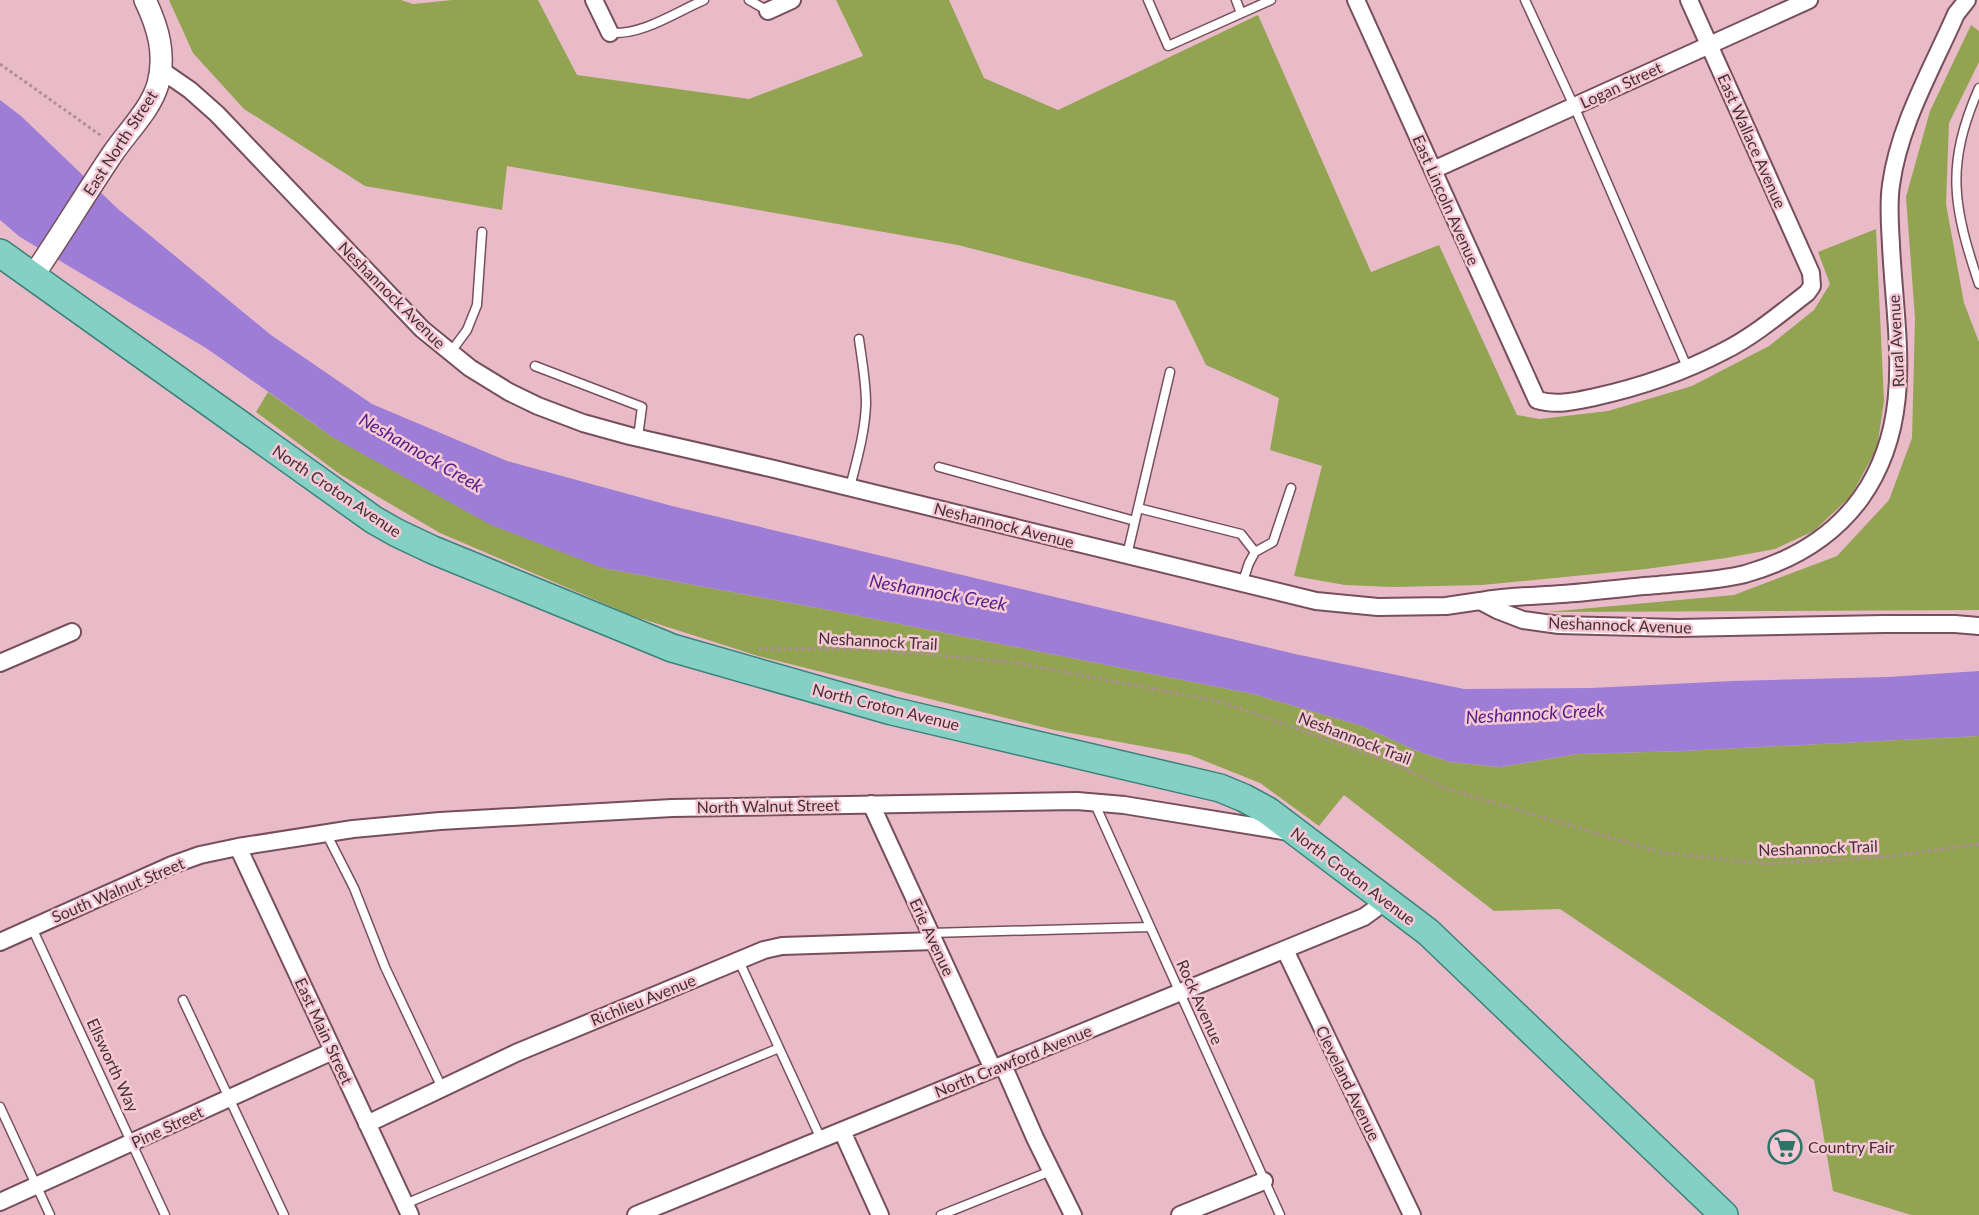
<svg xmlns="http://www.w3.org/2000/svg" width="1979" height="1215" font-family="Lato,sans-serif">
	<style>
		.green { fill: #92a452 }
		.water { fill: #9d7dd5 }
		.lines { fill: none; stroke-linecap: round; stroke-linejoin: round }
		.service-casing { stroke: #764f5b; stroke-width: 11 }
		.minor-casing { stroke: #764f5b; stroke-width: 20 }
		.tertiary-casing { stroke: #764f5b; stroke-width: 24 }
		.primary-casing { stroke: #398378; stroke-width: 30 }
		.path { stroke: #b18d97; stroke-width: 3; stroke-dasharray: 3 3; stroke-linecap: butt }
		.service { stroke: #fff; stroke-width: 8 }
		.minor { stroke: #fff; stroke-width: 16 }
		.tertiary { stroke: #fff; stroke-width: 21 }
		.primary { stroke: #85d0c4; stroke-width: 27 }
		.labels { text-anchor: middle; stroke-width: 5; stroke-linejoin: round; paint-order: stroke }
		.street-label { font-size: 16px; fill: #423035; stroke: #f6c8d5 }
		.poi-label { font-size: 16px; fill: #423035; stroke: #f6c8d5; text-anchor: start }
		.water-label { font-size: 18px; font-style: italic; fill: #512189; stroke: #f6c8d5 }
	</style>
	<rect width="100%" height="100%" fill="#e9bbc8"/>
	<!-- green -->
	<path class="green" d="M 169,0 L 401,0 L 413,4 L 452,0 L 538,0 L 577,75 L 749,99 L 863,56 L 836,0 L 949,0 L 984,78 L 1058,110 L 1258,15 L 1371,272 L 1439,245 L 1517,415 L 1540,419 L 1608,411 L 1692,386 L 1769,346 L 1814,310 L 1830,284 L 1818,252 L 1876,229 L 1884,401 L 1877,448 L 1851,496 L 1814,531 L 1775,549 L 1726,558 L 1646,569 L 1482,585 L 1393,587 L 1345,585 L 1294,576 L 1322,466 L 1270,450 L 1279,398 L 1206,365 L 1175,301 L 958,245 L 507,166 L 502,210 L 365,186 L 244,109 L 193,53 Z
		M 1971,25 L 1979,31 L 1979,62 L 1949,123 L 1946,204 L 1964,303 L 1979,342 L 1979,610 L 1547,612 L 1734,595 L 1837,556 L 1889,500 L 1912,438 L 1915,318 L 1906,197 L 1930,111 Z
		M 268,392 L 334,438 L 603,568 L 829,610 L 1253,694 L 1362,726 L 1417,751 L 1450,762 L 1500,767 L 1578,754 L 1684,751 L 1979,736 L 1979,1215 L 1911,1215 L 1833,1191 L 1814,1080 L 1560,909 L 1494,911 L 1344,795 L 1319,826 L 1260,783 L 1190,755 L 1054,730 L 758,656 L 633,616 L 440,533 L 341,475 L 256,412 Z"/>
	<!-- water -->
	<path class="water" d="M 0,100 L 21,116 L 118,209 L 271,335 L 372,404 L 507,461 L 672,506 L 1295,654 L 1464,689 L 1591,688 L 1733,681 L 1888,677 L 1979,671 L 1979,736 L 1684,751 L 1578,754 L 1500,767 L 1450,762 L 1417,751 L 1362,726 L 1253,694 L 829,610 L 603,568 L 491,525 L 334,438 L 206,348 L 20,237 L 0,220 Z"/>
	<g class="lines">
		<!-- service casing -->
		<g class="service-casing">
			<path id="service" d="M 749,0 L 768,11
				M 1148,0 L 1168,46 L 1271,0
				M 1236,0 L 1241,13
				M 1525,0 L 1574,106 L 1687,367
				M 610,33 C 643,35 674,13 704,0
				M 1979,88 C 1945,166 1953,206 1979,284
				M 450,353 L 467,330 L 477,305 L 482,232
				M 535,366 L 642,407 L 638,437
				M 939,467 L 1135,521
				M 850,487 C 857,460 865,432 866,404 C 866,382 862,361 859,339
				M 1138,508 L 1241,534 L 1255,552 L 1249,563 L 1242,584
				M 1255,552 L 1273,542 L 1291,488
				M 1127,555 L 1170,372
				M 1094,802 L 1280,1215
				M 326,833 L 354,888 L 385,967 L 442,1088
				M 32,928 L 165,1215
				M 931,933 L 1150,927
				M 739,961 L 821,1139
				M 183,1000 L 284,1215
				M 0,1107 L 50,1215
				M 405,1204 L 779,1048
				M 941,1215 L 1051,1171"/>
		</g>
		<!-- minor casing -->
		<g class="minor-casing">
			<path id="minor" d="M 594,0 L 610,33
				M 1356,0 L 1537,400 C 1557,406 1576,401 1595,397 C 1640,387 1684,372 1724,351 C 1754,336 1781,313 1807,293 L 1812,286 L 1811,273 L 1689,0
				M 768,11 L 792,0
				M 161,70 L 190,90 L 217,114 L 422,329 L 470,368 L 509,392 L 538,406 L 583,423 L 630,436 L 770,468 L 1316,601 L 1378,607 L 1446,606 L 1480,601 L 1497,610 L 1523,620 L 1559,625 L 1678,628 L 1884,624 L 1955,624 L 1979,626
				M 1433,170 L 1809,0
				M 1480,601 C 1507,596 1535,596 1562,594 C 1594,592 1626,587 1658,585 C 1687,582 1717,581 1745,574 C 1791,561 1832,538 1861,498 C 1916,420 1895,333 1891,245 C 1890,225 1888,205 1891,185 C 1899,125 1932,69 1956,14 L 1967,0
				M 0,663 L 72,632
				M 871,804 L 993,1069
				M 238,847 L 410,1215
				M 0,942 L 172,865 L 200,855 L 238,847 L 353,829 L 440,821 L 672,808 L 1077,801 L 1124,805 L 1289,832
				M 1285,950 L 1412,1215
				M 1003,1065 L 1035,1138 L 1073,1215
				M 367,1124 L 516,1053 L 764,950 L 782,946 L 934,941
				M 842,1131 L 880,1215
				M 0,1202 L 333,1051
				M 636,1215 L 1364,917 L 1375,909 L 1382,897
				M 1180,1215 L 1264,1181"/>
		</g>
		<!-- tertiary casing -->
		<g class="tertiary-casing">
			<path id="tertiary" d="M 33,276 C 61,235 86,193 113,153 C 128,131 151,109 158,84 C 166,54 158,27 145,0"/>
		</g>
		<!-- primary casing -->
		<g class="primary-casing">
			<path id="primary" d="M 0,253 L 374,520 L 397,533 L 433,550 L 672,648 L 892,711 L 1220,788 L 1244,798 L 1268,811 L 1428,932 L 1724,1215"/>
		</g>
		<!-- path -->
		<path class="path" d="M 0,64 L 103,137
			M 759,649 L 862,649 L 1013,662 L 1222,702 L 1387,761 L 1448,789 L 1660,852 L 1767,864 L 1884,857 L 1979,844"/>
		<!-- service -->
		<use href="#service" class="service"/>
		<!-- minor -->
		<use href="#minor" class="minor"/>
		<!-- tertiary -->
		<use href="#tertiary" class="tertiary"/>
		<!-- primary -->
		<use href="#primary" class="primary"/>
	</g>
	<!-- icons -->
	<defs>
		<g id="supermarket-ring" transform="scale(1.725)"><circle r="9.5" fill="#f6c8d5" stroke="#2f7467" stroke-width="1.5"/><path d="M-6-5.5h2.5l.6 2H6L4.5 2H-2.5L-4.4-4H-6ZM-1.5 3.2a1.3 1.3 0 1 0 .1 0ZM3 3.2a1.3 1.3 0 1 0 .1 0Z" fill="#2f7467"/></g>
	</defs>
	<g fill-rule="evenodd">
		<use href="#supermarket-ring" x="1785" y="1147"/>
	</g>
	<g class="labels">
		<!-- street labels -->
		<g class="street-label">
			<text transform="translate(1621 85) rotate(-25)" y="6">Logan Street</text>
			<text transform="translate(1752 141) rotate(66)" y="6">East Wallace Avenue</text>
			<text transform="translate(120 143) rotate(-57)" y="6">East North Street</text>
			<text transform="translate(1446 200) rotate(66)" y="6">East Lincoln Avenue</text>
			<text transform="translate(392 295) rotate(45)" y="6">Neshannock Avenue</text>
			<text transform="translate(1896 341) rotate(-93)" y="6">Rural Avenue</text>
			<text transform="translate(337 491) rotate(34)" y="6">North Croton Avenue</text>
			<text transform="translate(1004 525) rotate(14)" y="6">Neshannock Avenue</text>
			<text transform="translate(1620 625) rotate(2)" y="6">Neshannock Avenue</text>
			<text transform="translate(878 641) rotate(3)" y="6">Neshannock Trail</text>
			<text transform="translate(886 707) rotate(14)" y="6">North Croton Avenue</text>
			<text transform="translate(1355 738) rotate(21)" y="6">Neshannock Trail</text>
			<text transform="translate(768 806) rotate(-1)" y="6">North Walnut Street</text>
			<text transform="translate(1818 848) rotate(-2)" y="6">Neshannock Trail</text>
			<text transform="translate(1353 876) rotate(37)" y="6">North Croton Avenue</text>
			<text transform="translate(118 890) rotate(-23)" y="6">South Walnut Street</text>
			<text transform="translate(932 937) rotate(65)" y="6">Erie Avenue</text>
			<text transform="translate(643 1000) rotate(-22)" y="6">Richlieu Avenue</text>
			<text transform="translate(1200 1002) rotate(66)" y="6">Rock Avenue</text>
			<text transform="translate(324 1031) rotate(65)" y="6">East Main Street</text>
			<text transform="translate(1013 1061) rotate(-22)" y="6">North Crawford Avenue</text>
			<text transform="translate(113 1065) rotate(65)" y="6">Ellsworth Way</text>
			<text transform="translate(1348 1083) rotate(64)" y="6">Cleveland Avenue</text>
			<text transform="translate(167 1127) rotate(-25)" y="6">Pine Street</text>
		</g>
		<!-- poi labels -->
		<g class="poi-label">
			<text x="1808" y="1153">Country Fair</text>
		</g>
		<!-- water labels -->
		<g class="water-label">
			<text transform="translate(421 453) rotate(30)" y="6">Neshannock Creek</text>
			<text transform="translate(938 593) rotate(10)" y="6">Neshannock Creek</text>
			<text transform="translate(1535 714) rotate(-3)" y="6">Neshannock Creek</text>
		</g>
	</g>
</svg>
